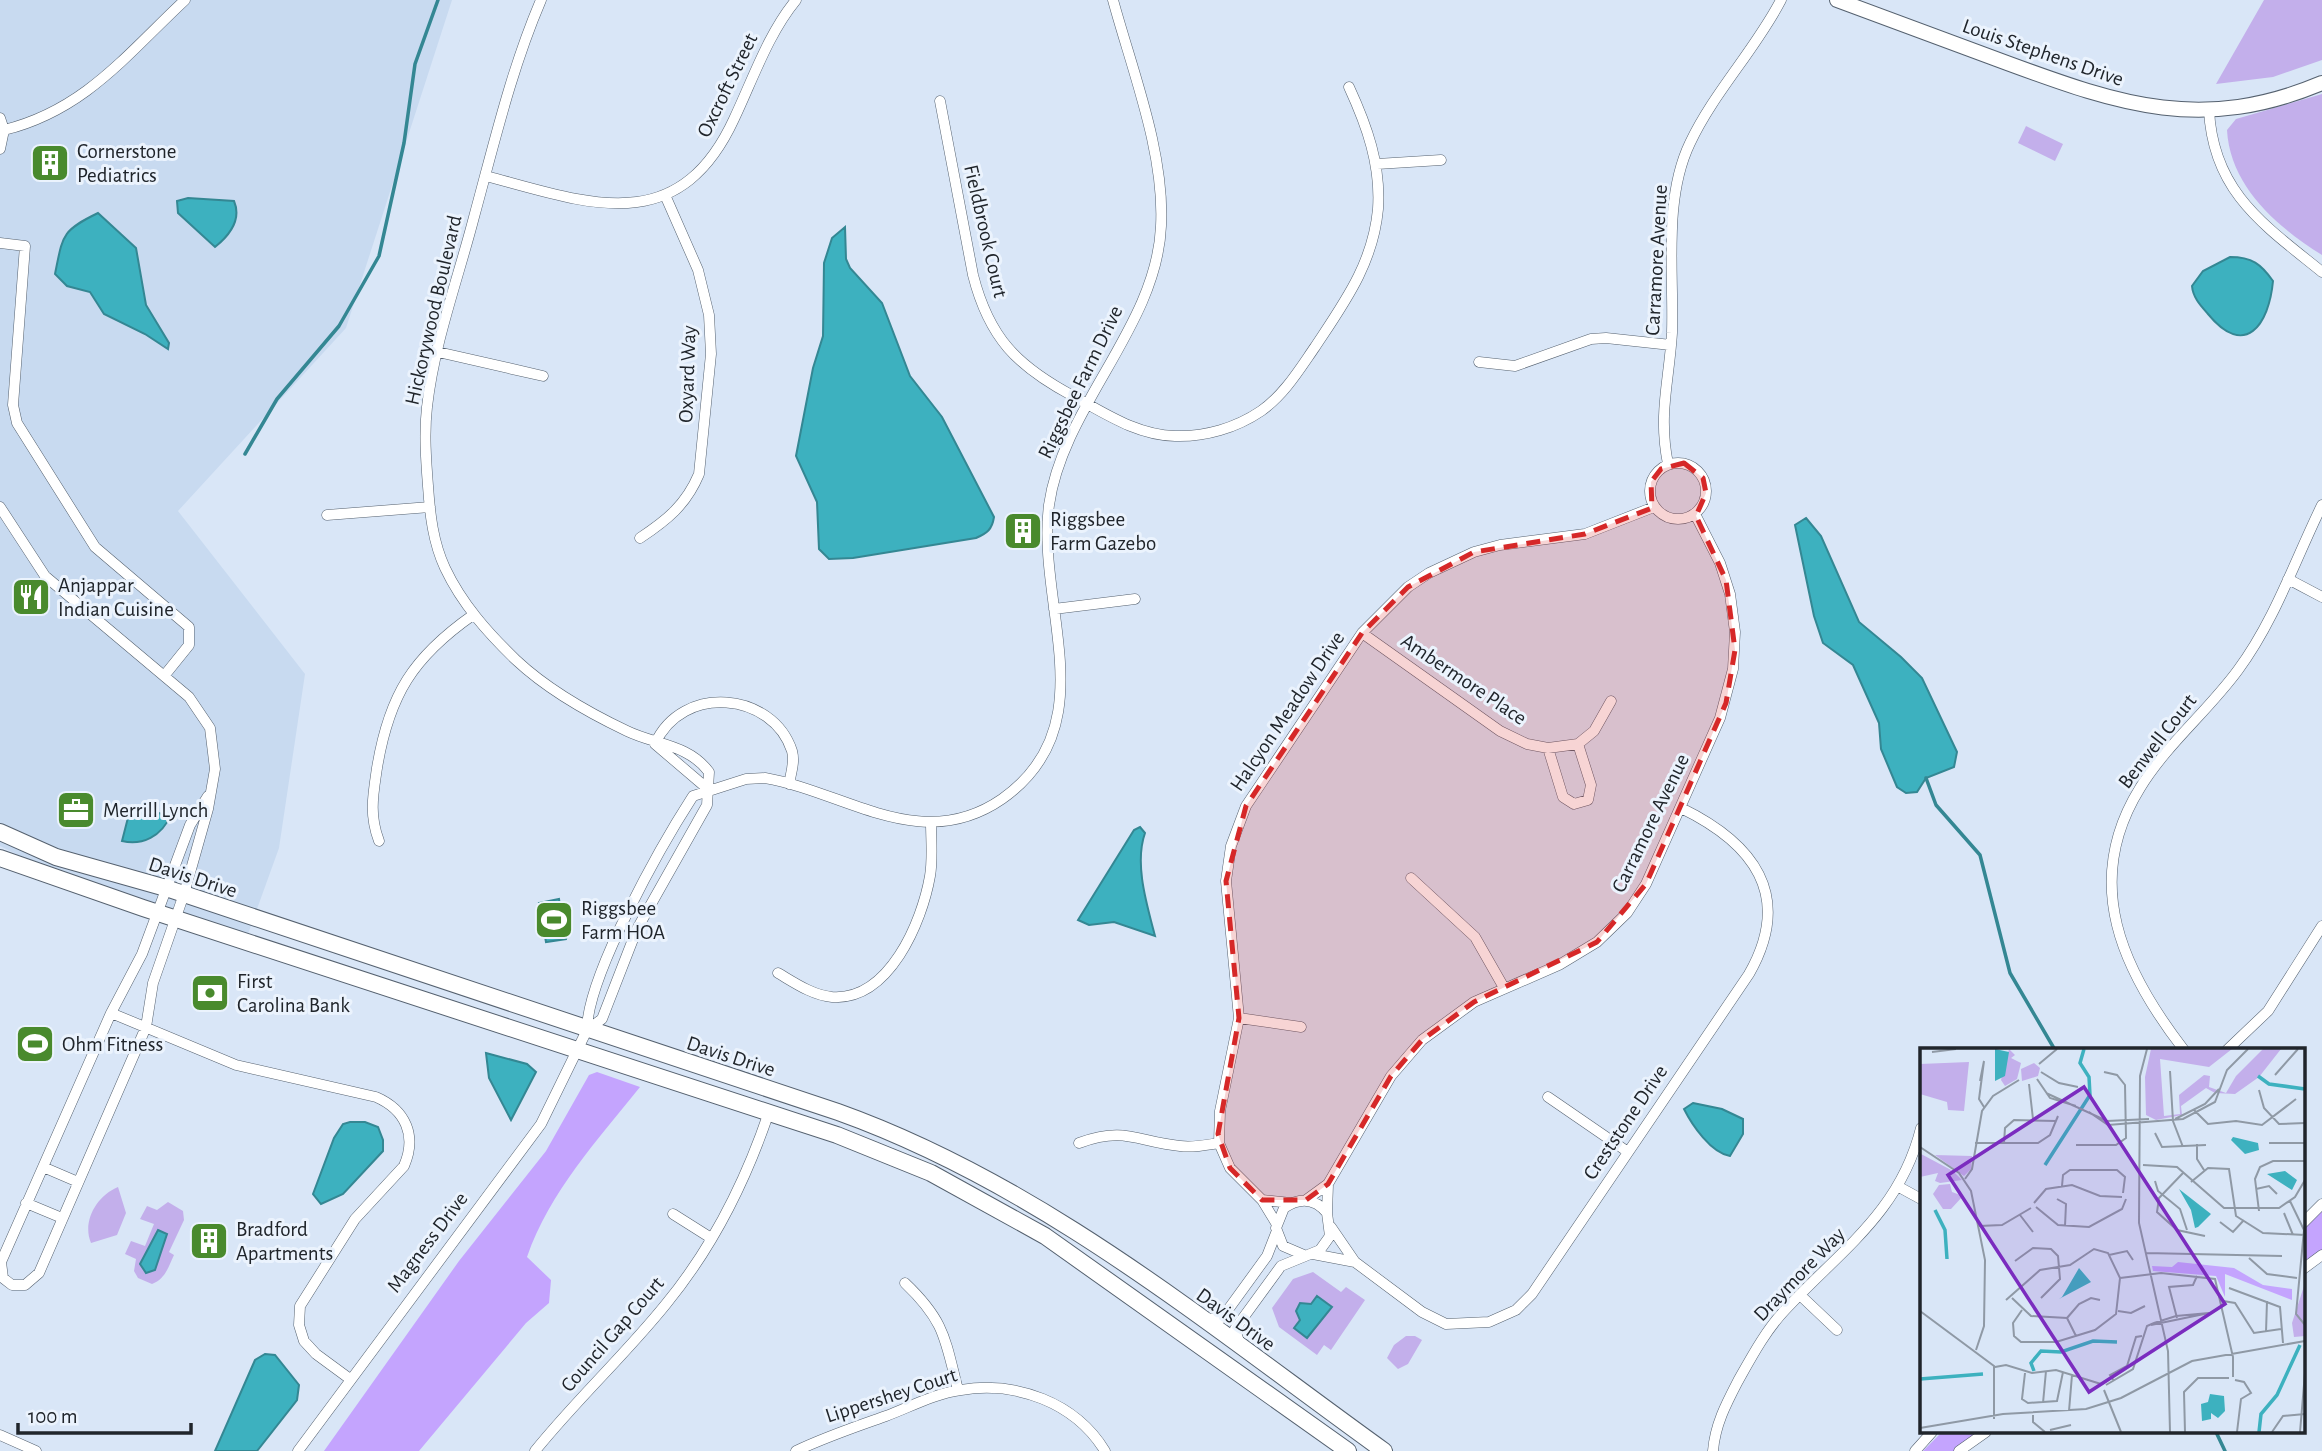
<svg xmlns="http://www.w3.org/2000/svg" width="2322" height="1451" font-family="'Alegreya Sans',sans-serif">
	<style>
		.built { fill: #c8daf0 }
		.green { fill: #c3afeb }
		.forest { fill: #c4a4fe }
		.water { fill: #3db1bf; stroke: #348793; stroke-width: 2 }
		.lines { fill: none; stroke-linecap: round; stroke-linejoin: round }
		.stream { stroke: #348793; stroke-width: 3.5 }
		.street-casing { stroke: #55616f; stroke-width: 11 }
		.secondary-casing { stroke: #55616f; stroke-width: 16 }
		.primary-casing { stroke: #55616f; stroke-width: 18 }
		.street { stroke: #fff; stroke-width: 10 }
		.secondary { stroke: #fff; stroke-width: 14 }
		.primary { stroke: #fff; stroke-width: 16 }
		.marked { fill: #d62828; fill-opacity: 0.2; stroke: #d62828; stroke-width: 5; stroke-dasharray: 14 9; stroke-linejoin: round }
		.labels { text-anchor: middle; stroke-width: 6; stroke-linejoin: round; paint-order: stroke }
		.street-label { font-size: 21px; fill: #20252b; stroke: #ebf3fd }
		.poi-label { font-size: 21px; fill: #20252b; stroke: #ebf3fd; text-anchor: start }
		.inset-river { fill: none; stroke: #3db1bf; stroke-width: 3.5 }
		.inset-road { fill: none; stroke: #8f99a5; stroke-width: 2 }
		.view { fill: #7b2cbf; fill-opacity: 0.15; stroke: #7b2cbf; stroke-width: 3.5 }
		.inset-edge { fill: none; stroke: #20252b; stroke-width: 3.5 }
	</style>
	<rect width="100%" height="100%" fill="#d9e6f7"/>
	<!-- built -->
	<path class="built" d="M 0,0 L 452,0 L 346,328 L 178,511 L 305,674 L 279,848 L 248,934 L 44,868 L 0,846 Z"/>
	<!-- green -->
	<path class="green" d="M 2264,0 L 2322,0 L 2322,60 L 2273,77 L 2216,84 Z
		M 2322,94 L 2322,255 C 2277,227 2230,186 2227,130 L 2236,119 Z
		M 2026,126 L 2063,144 L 2055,161 L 2018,143 Z
		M 118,1187 L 126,1213 L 117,1235 L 91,1243 C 82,1222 96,1196 118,1187 Z
		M 168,1202 L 183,1211 L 184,1220 L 169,1252 L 174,1255 C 168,1268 165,1279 152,1284 L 138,1278 L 134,1271 L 136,1259 L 125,1254 L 131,1241 L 145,1246 L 154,1224 L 140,1219 L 147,1206 L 157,1210 Z
		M 1313,1272 L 1341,1292 L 1346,1287 L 1365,1300 L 1331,1350 L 1324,1345 L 1317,1355 L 1279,1327 L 1272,1308 L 1293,1279 Z
		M 1406,1336 L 1415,1336 L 1422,1340 L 1408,1364 L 1398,1369 L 1387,1358 L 1394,1345 Z"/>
	<!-- forest -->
	<path class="forest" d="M 597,1072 L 640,1087 C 597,1141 550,1191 527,1257 L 551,1280 L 549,1303 L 526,1323 L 419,1451 L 324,1451 L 459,1261 L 546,1151 L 589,1075 Z
		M 2322,1208 L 2322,1251 L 2303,1265 L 2303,1227 Z
		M 1942,1432 L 1979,1432 L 1954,1451 L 1923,1451 Z"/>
	<!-- water -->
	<path class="water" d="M 188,198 L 234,201 C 242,220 230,235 215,247 L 178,213 L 177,201 Z
		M 98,213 L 136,248 L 146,305 L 169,343 L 168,349 L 145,334 L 104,314 L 90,292 L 67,286 L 55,274 C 63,235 61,231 98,213 Z
		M 845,227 L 846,259 L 850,268 L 882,303 L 910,376 L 942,417 L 994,517 C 992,530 987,533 976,538 L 853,558 L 829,559 L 819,549 L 817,502 L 796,456 L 813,368 L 823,336 L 824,263 L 832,238 Z
		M 2230,257 C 2252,257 2261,264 2273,281 C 2269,325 2245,359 2208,314 C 2201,306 2193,298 2192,286 L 2203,271 Z
		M 1806,518 L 1821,536 L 1859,622 L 1901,657 L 1922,678 L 1957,752 L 1954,767 L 1926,778 L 1917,792 L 1906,793 L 1897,787 L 1881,749 L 1879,723 L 1853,665 L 1823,643 L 1814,616 L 1795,525 Z
		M 131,806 L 170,816 C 162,836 142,846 122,841 Z
		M 1140,827 L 1145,833 C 1134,864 1147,905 1155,936 L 1114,922 L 1089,925 L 1078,920 L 1134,830 Z
		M 559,899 L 562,919 L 571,922 L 566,939 L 546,942 L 539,903 Z
		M 486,1053 L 527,1064 L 536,1072 L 511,1120 L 489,1078 Z
		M 1693,1103 L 1722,1109 L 1743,1119 L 1743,1134 L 1730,1156 C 1711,1153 1692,1125 1684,1109 Z
		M 350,1122 L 365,1122 L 378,1127 L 383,1140 L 383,1151 L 343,1194 L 321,1204 L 313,1194 L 334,1138 L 343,1124 Z
		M 158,1230 L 167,1234 L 155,1270 L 146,1273 L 140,1264 Z
		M 1317,1296 L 1332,1307 L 1307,1338 L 1294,1328 L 1300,1320 L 1296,1311 L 1300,1303 L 1311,1304 Z
		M 265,1354 L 275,1355 L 299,1385 L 297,1400 L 257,1451 L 215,1451 L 255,1360 Z"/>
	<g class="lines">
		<!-- stream -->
		<path class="stream" d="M 245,454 L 277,399 L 339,326 L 379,256 L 404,143 L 415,64 L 438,0
			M 1926,778 L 1936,805 L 1980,855 L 2010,973 L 2055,1050
			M 2216,1432 L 2225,1451"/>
		<!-- street casing -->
		<g class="street-casing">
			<path id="street" d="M 541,0 C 511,70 494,144 474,217 C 458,279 434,343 427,407 C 424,433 426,460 428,486 C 430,515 433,542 445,568 C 462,604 488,633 516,660 C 548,690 587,712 627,731 C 656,745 688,744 709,772 L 707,805 L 637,929 L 602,1019 L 587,1030
				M 940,101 L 973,275 C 989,338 1017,366 1073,396 C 1106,414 1137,435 1175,436 C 1205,437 1236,428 1261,411 C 1284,395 1299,370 1315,347 C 1344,303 1373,264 1378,209 C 1381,165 1367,126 1349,87
				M 2209,110 C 2213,192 2264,225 2322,272
				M 0,118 L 4,130 L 0,149
				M 4,130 C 85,110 127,54 185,0
				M 1377,164 L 1441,160
				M 486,176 C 587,203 678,240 734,119 C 753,79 768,34 796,0
				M 0,243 L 25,246 L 13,405 L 17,423 L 95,547 L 189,627 L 189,645 L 164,676
				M 438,352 L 543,376
				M 1479,362 L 1515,366 L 1591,339 L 1606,338 L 1671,345
				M1650 491a28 28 0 1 1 56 0a28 28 0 1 1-56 0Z
				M 1668,464 C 1658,414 1669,382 1672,333 C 1674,273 1663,199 1690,143 C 1714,92 1755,50 1781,0
				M 0,507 L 45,576 L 189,697 L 210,728 L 215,769 L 208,809 L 184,894 L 153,983 L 146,1027 L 39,1273 L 25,1285 L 12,1285 L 3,1278 L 1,1262 L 111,1013 L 142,954 L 190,825 L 208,796
				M 327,515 L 430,507
				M 640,538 C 667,520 686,505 699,474 L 711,354 L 709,315 L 698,270 L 665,195
				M 2288,579 L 2322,597
				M 1054,609 L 1135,599
				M 1362,633 L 1500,731 L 1527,744 L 1548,748 L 1578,744 L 1594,731 L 1611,701
				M 655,744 C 682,683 773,692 792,751 C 795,762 791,773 789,784
				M 655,744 L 709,790
				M 1548,748 L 1563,797 L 1574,804 L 1588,800 L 1591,785 L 1578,744
				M 379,841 C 369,815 373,795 377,768 C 389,695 413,657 473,615
				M 1411,878 L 1475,937 L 1503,986
				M 778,973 C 795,983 812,995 832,997 C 889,1001 922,922 930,876 C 933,859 931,840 931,822
				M 111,1013 L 236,1065 L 376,1097 C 406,1110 417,1136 404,1166 L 355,1219 L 300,1306 L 299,1325 L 304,1341 L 316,1354 L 350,1379
				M 1239,1018 L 1301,1027
				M 2184,1050 C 2123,971 2081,883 2140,788 C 2167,744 2208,711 2238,670 C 2275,620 2295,560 2322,505
				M 2227,1050 L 2268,1011 L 2322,926
				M 1548,1097 L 1628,1152
				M 1079,1143 C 1126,1126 1137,1142 1180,1146 C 1193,1148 1206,1145 1219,1143
				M 43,1167 L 78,1182
				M 1899,1187 L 1921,1199
				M 1262,1200 L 1291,1203
				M 1306,1200 L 1328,1184 L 1391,1076 L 1422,1040 L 1474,1002 L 1559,965 L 1597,942 L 1627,913 L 1646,884 L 1720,718 L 1733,669 L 1735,632 L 1730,594 L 1720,563 L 1695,514
				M 26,1203 L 62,1218
				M 1327,1213 L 1328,1184
				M 673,1214 L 711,1238
				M 1276,1223 L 1262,1200 L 1230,1168 L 1219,1143 L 1220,1111 L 1239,1018 L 1226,881 L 1231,846 L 1246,806 L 1362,633 L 1408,587 L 1429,573 L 1474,552 L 1500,545 L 1585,534 L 1654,507
				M 2303,1223 L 2322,1204
				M 1331,1227 L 1355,1262 L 1422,1312 L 1446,1324 L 1489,1322 L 1516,1310 L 1532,1294 L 1749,974 C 1794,895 1753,843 1681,808
				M 1313,1254 L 1355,1262
				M 2303,1269 L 2322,1255
				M 905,1283 C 945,1321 945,1339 958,1390
				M 1800,1295 L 1837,1330
				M 1205,1319 L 1222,1318 L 1267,1256 L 1276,1233
				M 1240,1345 L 1235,1329 L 1281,1266 L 1320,1250 L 1330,1236 L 1327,1213 C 1315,1198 1300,1197 1284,1208 L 1276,1228 L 1283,1246 L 1304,1255
				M 0,1435 L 36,1451
				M 298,1451 L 541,1124 L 587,1030 C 587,976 662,844 693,796 L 746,779 L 765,778 C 846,792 921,855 1002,799 C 1107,725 1036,607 1049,505 C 1063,406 1157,326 1161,226 C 1165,153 1132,70 1113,0
				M 535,1451 C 576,1400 625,1355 666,1304 C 712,1248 746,1180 769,1112
				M 796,1451 C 825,1437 855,1427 886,1416 C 910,1407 936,1393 961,1390 C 1016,1381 1075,1402 1105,1451
				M 1713,1451 C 1715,1425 1726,1404 1738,1381 C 1752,1356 1766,1330 1785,1310 C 1841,1250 1900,1212 1921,1128
				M 1915,1451 L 1932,1432
				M 1959,1451 L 1986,1432"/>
		</g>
		<!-- secondary casing -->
		<g class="secondary-casing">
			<path id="secondary" d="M 1837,0 C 1894,21 1951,42 2007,63 C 2121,105 2203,133 2322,83"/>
		</g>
		<!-- primary casing -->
		<g class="primary-casing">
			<path id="primary" d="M 0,832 L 56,857 L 166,888 L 838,1112 C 1042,1185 1210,1326 1384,1451
				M 0,858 L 143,908 L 837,1135 L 931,1173 L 1045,1236 L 1348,1451"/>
		</g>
		<!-- street -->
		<use href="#street" class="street"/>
		<!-- secondary -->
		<use href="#secondary" class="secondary"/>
		<!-- primary -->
		<use href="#primary" class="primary"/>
	</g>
	<!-- marked area -->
	<path class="marked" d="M 1684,463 L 1703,478 L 1706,493 L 1696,516 L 1726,580 L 1735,650 L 1726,703 L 1646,884 L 1597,942 L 1474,1002 L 1422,1040 L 1391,1076 L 1328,1184 L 1306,1200 L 1262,1200 L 1230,1168 L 1218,1134 L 1239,1018 L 1226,881 L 1246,806 L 1362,633 L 1408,587 L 1474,552 L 1585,534 L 1652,508 L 1651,482 L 1661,469 Z"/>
	<!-- icons -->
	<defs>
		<g id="building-square" transform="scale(2.0125)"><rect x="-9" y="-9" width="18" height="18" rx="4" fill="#498a2d" stroke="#ebf3fd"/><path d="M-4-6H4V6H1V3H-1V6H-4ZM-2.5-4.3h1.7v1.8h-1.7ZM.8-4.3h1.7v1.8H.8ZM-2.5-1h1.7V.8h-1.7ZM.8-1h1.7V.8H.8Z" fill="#fff"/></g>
		<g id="restaurant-square" transform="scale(2.0125)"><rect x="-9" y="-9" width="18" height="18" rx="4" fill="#498a2d" stroke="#ebf3fd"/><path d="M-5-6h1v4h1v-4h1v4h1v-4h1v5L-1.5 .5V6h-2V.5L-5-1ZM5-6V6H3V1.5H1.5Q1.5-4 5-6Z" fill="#fff"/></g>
		<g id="office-square" transform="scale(2.0125)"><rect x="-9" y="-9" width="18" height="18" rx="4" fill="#498a2d" stroke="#ebf3fd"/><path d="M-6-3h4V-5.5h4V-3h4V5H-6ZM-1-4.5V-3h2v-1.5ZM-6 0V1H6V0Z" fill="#fff"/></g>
		<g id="stadium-square" transform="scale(2.0125)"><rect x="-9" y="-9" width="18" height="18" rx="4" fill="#498a2d" stroke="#ebf3fd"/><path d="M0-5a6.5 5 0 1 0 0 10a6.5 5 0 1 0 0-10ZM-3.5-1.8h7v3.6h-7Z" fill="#fff"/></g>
		<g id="bank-square" transform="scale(2.0125)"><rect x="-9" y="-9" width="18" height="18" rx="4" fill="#498a2d" stroke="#ebf3fd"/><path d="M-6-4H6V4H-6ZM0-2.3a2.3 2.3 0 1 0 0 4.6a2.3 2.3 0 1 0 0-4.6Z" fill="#fff"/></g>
	</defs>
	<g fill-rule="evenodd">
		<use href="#building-square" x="50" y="163"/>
		<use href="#building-square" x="1023" y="531"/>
		<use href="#restaurant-square" x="31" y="597"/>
		<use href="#office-square" x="76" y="810"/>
		<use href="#stadium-square" x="554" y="920"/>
		<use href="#bank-square" x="210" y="993"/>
		<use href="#stadium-square" x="35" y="1044"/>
		<use href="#building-square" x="209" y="1241"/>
	</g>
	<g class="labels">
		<!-- street labels -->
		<g class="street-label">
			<text transform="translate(2043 52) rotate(19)" y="7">Louis Stephens Drive</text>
			<text transform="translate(727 85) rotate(-64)" y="7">Oxcroft Street</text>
			<text transform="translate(986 231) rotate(77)" y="7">Fieldbrook Court</text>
			<text transform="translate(1656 260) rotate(-87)" y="7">Carramore Avenue</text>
			<text transform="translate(433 310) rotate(-77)" y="7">Hickorywood Boulevard</text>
			<text transform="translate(687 374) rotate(-88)" y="7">Oxyard Way</text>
			<text transform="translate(1080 382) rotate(-64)" y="7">Riggsbee Farm Drive</text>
			<text transform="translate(1464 679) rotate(34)" y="7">Ambermore Place</text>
			<text transform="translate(1287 711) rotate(-56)" y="7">Halcyon Meadow Drive</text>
			<text transform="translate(2157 741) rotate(-52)" y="7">Benwell Court</text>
			<text transform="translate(1650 823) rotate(-64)" y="7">Carramore Avenue</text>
			<text transform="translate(193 877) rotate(18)" y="7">Davis Drive</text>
			<text transform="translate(731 1056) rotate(18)" y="7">Davis Drive</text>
			<text transform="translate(1625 1122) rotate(-56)" y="7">Creststone Drive</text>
			<text transform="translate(427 1242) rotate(-53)" y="7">Magness Drive</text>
			<text transform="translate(1799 1274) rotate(-46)" y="7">Draymore Way</text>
			<text transform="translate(1236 1319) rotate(36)" y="7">Davis Drive</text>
			<text transform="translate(612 1334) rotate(-49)" y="7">Council Gap Court</text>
			<text transform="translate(891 1395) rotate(-18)" y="7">Lippershey Court</text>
		</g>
		<!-- poi labels -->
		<g class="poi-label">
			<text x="77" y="158">Cornerstone<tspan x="77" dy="24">Pediatrics</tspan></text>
			<text x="1050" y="526">Riggsbee<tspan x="1050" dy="24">Farm Gazebo</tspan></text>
			<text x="58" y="592">Anjappar<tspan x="58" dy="24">Indian Cuisine</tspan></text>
			<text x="103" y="817">Merrill Lynch</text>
			<text x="581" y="915">Riggsbee<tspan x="581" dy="24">Farm HOA</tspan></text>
			<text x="237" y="988">First<tspan x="237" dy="24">Carolina Bank</tspan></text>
			<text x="62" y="1051">Ohm Fitness</text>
			<text x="236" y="1236">Bradford<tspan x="236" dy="24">Apartments</tspan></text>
		</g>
	</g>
	<!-- overview -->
	<g transform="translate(1920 1048)">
		<rect width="385" height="385" fill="#d9e6f7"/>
		<path d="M 89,1 L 95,7 L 91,10 L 101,15 L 97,31 L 85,38 L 81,32 ZM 231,1 L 312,1 L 289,19 L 240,11 L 244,68 L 260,66 L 259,47 L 284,27 L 290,28 L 289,39 L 306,45 L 316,28 L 343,1 L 361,1 L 339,29 L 315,46 L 295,45 L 286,40 L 261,58 L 262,67 L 236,72 L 226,67 L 225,29 ZM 49,14 L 44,63 L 28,62 L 27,54 L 0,46 L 0,16 ZM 114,15 L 120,20 L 118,28 L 102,33 L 101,21 ZM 1,106 L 33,123 L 42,132 L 20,135 L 15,133 L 18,125 L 0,129 ZM 15,107 L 52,108 L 51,121 L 44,128 ZM 30,136 L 32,144 L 43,148 L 31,161 L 23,161 L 13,146 L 19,137 ZM 385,235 L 385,288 L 374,289 L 372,275 Z" fill="#c3afeb"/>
		<path d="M 258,214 L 314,220 L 343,237 L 372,241 L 372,252 L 305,226 L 305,249 L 296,228 L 233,223 L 232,218 L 252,219 Z" fill="#c4a4fe"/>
		<path d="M 75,1 L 89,4 L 85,28 L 75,33 ZM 313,89 L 338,95 L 339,102 L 325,106 L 311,92 ZM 365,123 L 377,132 L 372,142 L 347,126 ZM 259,141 L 291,166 L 278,179 L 275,180 L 271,162 ZM 159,220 L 171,234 L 139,251 L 142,249 ZM 290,346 L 304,348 L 305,363 L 298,370 L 291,365 L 291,371 L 282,373 L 281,356 L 288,354 Z" fill="#3db1bf"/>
		<path class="inset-river" d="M 338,28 L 349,36 L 385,41M 125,117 L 170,47 L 169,29 L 160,15 L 164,1M 15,162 L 25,182 L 27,211M 114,323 L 111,315 L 121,303 L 141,304 L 173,293 L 197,294M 0,331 L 63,326M 339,384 L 341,366 L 357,347 L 380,297"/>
		<path class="inset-road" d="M 227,1 L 220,28 L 219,175 L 248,303 L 250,384M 12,4 L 36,1M 119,16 L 137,1M 250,23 L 253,73 L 263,99M 121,24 L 139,35 L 158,39M 355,27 L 378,1M 117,31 L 130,50 L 156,58M 60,33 L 64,13 L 59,51 L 64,59M 109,36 L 113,71M 339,42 L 344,60 L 359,76 L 385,75M 126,45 L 187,73 L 229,71M 274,62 L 288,76 L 316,73 L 342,77 L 376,51M 169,64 L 188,77 L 263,71 L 295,54 L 307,22 L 328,1M 255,71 L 285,56 L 299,41M 235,85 L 242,99 L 286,97M 55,95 L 118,95 L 130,87 L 138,68M 84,95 L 85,80 L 94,72 L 136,73M 349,95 L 385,95M 277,96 L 277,111 L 284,122M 156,97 L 196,97 L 206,90 L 205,37 L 197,27 L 184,24M 0,99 L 39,125 L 51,143 L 65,212 L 64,278 L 56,302M 223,117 L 257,119 L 304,160 L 359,160 L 375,149 L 385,132M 263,125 L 239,150 L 237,164 L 257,182 L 285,188M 45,131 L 52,121 L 62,63 L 73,48 L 99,32M 235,133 L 238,143 L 260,161 L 267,182M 271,134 L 288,120 L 309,121 L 316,168 L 343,185 L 385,187M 142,138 L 143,127 L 150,122 L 197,122 L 205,129 L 203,145M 336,141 L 349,138 L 357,146M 137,151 L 146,156 L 145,178M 370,153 L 384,182 L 376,266 L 385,277M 114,155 L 126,141 L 152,137 L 180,148 L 202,149M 116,159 L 138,177 L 169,179 L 202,161 L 206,151M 339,163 L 335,131 L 340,119 L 353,113 L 385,113M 364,165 L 373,187M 100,167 L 113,184M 300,174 L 313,184 L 324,172M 59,178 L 82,177 L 111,160M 226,205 L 362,208M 189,207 L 207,203 L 213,212M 329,210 L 347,226 L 377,230M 95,213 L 113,200 L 131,201 L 138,208 L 140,231 L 121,250M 200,230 L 241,225 L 295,231 L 313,309 L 313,329M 309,240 L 360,259 L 363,295M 92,250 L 111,268 L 147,270 L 156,288M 86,252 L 120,222 L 150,217 L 174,201 L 188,205 L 200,230M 303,253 L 315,255 L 334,285 L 361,281M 102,262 L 93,275 L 94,288 L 101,294 L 136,294 L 175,282 L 196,266 L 200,230M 0,263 L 74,318 L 74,371M 198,263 L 211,265 L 225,258M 147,270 L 159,256 L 171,250 L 180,252M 257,270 L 249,239 L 273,237 L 277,228M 346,284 L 347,253M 75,319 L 86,317 L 112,325 L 136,322 L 181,336M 105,325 L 102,351 L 108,355 L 137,353 L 143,324M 315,332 L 324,334 L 331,345 L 321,351 L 317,384M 194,333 L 190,327 L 207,318 L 216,289 L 222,288M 186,337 L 213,321 L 227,278 L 234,275 L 256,268 L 289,265 L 231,277M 184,342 L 201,384M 123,355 L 126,323M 149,363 L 152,327M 113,367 L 113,374 L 125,384M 0,380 L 83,366 L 166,361 L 201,350 L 272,313 L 385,293M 130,382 L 151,377M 265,384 L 264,344 L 278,330 L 309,330M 352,384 L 363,368 L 385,366M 380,384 L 385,325"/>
		<path class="view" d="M 164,39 L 305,256 L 169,344 L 28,127 Z"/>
		<rect width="385" height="385" class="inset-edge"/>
	</g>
	<!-- scale -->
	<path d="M18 1423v10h173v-10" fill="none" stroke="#20252b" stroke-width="3.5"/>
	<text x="28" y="1423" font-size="21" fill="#20252b" stroke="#ebf3fd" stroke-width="5" paint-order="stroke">100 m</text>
</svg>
